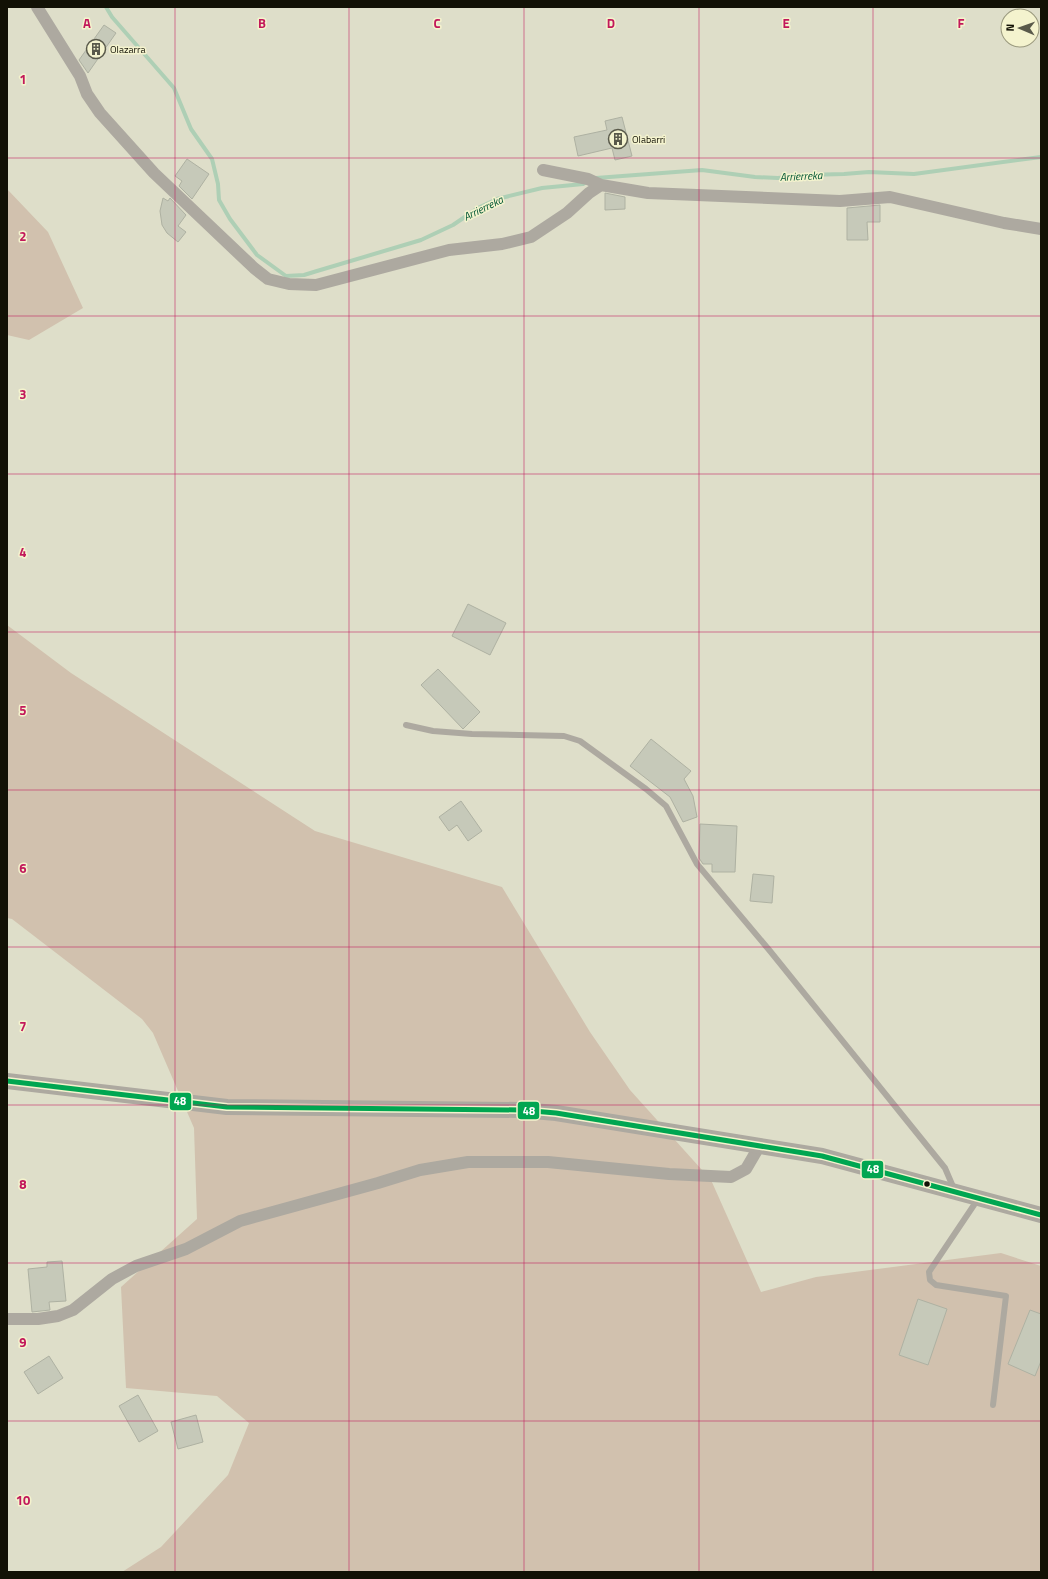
<svg xmlns="http://www.w3.org/2000/svg" width="1048" height="1579" font-family="'Titillium Web',sans-serif">
	<style>
		.green { fill: #d1c1ae }
		.lines { fill: none; stroke-linecap: round; stroke-linejoin: round }
		.stream { stroke: #aecfb5; stroke-width: 4 }
		.building { fill: #c6c9b9; stroke: #aeb1a2 }
		.service { stroke: #ada9a0; stroke-width: 6 }
		.minor { stroke: #ada9a0; stroke-width: 12 }
		.tertiary { stroke: #ada9a0; stroke-width: 16 }
		.bus-1-casing { stroke: #f4f3ce; stroke-width: 8 }
		.bus-1 { stroke: #00a651; stroke-width: 5 }
		.grid { fill: none; stroke: #c2185b; stroke-width: 1; stroke-opacity: 0.55 }
		.bus-dot { fill: #121105; stroke: #f4f3ce; stroke-width: 1.5 }
		.labels { text-anchor: middle; stroke-width: 3; stroke-linejoin: round; paint-order: stroke }
		.poi-label { font-size: 10px; fill: #121105; stroke: #f4f3ce; text-anchor: start }
		.water-label { font-size: 11px; font-style: italic; fill: #005633; stroke: #f4f3ce }
		.grid-label { font-size: 13px; text-anchor: middle; font-weight: bold; fill: #c2185b; stroke: #f4f3ce; stroke-width: 3; stroke-linejoin: round; paint-order: stroke }
		.line-badge { stroke: #f4f3ce; stroke-width: 1.5 }
		.badge-label { font-size: 11px; text-anchor: middle; font-weight: bold; fill: #fff }
	</style>
	<rect width="100%" height="100%" fill="#dedec9"/>
	<!-- green -->
	<path class="green" d="M 7,189 L 48,232 L 83,308 L 29,340 L 7,335 Z
		M 7,625 L 71,673 L 315,831 L 502,887 L 590,1032 L 630,1090 L 711,1180 L 761,1292 L 816,1277 L 1001,1253 L 1041,1266 L 1041,1572 L 122,1572 L 161,1547 L 228,1475 L 249,1423 L 217,1396 L 126,1388 L 121,1287 L 197,1219 L 194,1128 L 153,1033 L 142,1019 L 12,919 L 7,918 Z"/>
	<g class="lines">
		<!-- stream -->
		<path class="stream" d="M 106,7 L 112,17 L 174,88 L 191,129 L 212,159 L 218,184 L 219,200 L 230,219 L 257,255 L 286,276 L 304,275 L 317,271 L 421,240 L 453,225 L 478,208 L 497,199 L 542,188 L 583,184 L 586,182
			M 596,178 L 702,170 L 755,177 L 778,178 L 806,175 L 844,174 L 869,172 L 914,174 L 1041,157"/>
	</g>
	<!-- building -->
	<path class="building" d="M 104,25 L 116,33 L 88,73 L 79,60 Z
		M 622,117 L 632,156 L 615,160 L 612,148 L 578,156 L 574,137 L 607,130 L 605,121 Z
		M 187,159 L 209,174 L 192,199 L 179,186 L 182,181 L 175,176 Z
		M 605,193 L 625,197 L 625,209 L 605,210 Z
		M 163,198 L 168,201 L 170,198 L 186,215 L 178,226 L 186,232 L 178,242 L 167,233 L 162,225 L 160,211 Z
		M 880,205 L 880,222 L 867,222 L 868,240 L 847,240 L 847,208 Z
		M 468,604 L 506,623 L 490,655 L 452,636 Z
		M 438,669 L 480,712 L 463,729 L 421,685 Z
		M 651,739 L 691,771 L 684,779 L 693,796 L 697,817 L 683,822 L 670,797 L 630,766 Z
		M 461,801 L 482,831 L 468,841 L 457,825 L 449,831 L 439,817 Z
		M 700,824 L 737,826 L 735,872 L 712,872 L 712,864 L 703,864 L 699,858 Z
		M 753,874 L 774,876 L 772,903 L 750,901 Z
		M 62,1261 L 66,1301 L 49,1302 L 50,1310 L 32,1312 L 28,1269 L 47,1267 L 47,1262 Z
		M 918,1299 L 947,1309 L 928,1365 L 899,1355 Z
		M 1030,1310 L 1041,1314 L 1041,1361 L 1035,1376 L 1008,1364 Z
		M 49,1356 L 63,1378 L 38,1394 L 24,1372 Z
		M 138,1395 L 158,1431 L 139,1442 L 119,1406 Z
		M 196,1415 L 203,1442 L 178,1449 L 171,1422 Z"/>
	<g class="lines">
		<!-- service -->
		<path class="service" d="M 406,725 L 433,731 L 472,734 L 564,736 L 580,741 L 646,789 L 666,806 L 697,864 L 770,951 L 945,1168 L 954,1189
			M 978,1199 L 929,1272 L 930,1280 L 936,1285 L 1006,1296 L 993,1405"/>
		<!-- minor -->
		<path class="minor" d="M 37,7 L 80,76 L 87,94 L 100,113 L 154,173 L 254,268 L 268,279 L 289,284 L 316,285 L 449,250 L 502,244 L 531,237 L 567,213 L 589,193 L 601,185 L 648,193 L 840,201 L 890,197 L 1004,223 L 1041,229
			M 543,170 L 588,179 L 601,185
			M 7,1319 L 38,1319 L 58,1316 L 73,1310 L 112,1279 L 136,1266 L 186,1249 L 240,1221 L 378,1183 L 420,1170 L 468,1162 L 548,1162 L 669,1174 L 731,1177 L 746,1169 L 760,1145"/>
		<!-- tertiary -->
		<path class="tertiary" d="M 7,1081 L 227,1107 L 521,1110 L 556,1113 L 822,1156 L 1041,1215"/>
		<!-- bus-1 casing -->
		<g class="bus-1-casing">
			<path id="bus-1" d="M 7,1081 L 227,1107 L 521,1110 L 556,1113 L 822,1156 L 1041,1215"/>
		</g>
		<!-- bus-1 -->
		<use href="#bus-1" class="bus-1"/>
	</g>
	<!-- grid -->
	<path class="grid" d="M 175,7 L 175,1572M 349,7 L 349,1572M 524,7 L 524,1572M 699,7 L 699,1572M 873,7 L 873,1572M 7,158 L 1041,158M 7,316 L 1041,316M 7,474 L 1041,474M 7,632 L 1041,632M 7,790 L 1041,790M 7,947 L 1041,947M 7,1105 L 1041,1105M 7,1263 L 1041,1263M 7,1421 L 1041,1421"/>
	<!-- icons -->
	<defs>
		<g id="building-ring" transform="scale(1)"><circle r="9.5" fill="#f4f3ce" stroke="#59594a" stroke-width="1.5"/><path d="M-4-6H4V6H1V3H-1V6H-4ZM-2.5-4.3h1.7v1.8h-1.7ZM.8-4.3h1.7v1.8H.8ZM-2.5-1h1.7V.8h-1.7ZM.8-1h1.7V.8H.8Z" fill="#59594a"/></g>
	</defs>
	<g fill-rule="evenodd">
		<use href="#building-ring" x="96" y="49"/>
		<use href="#building-ring" x="618" y="139"/>
	</g>
	<!-- markers -->
	<circle class="bus-dot" cx="927" cy="1184" r="3.5"/>
	<g class="labels">
		<!-- poi labels -->
		<g class="poi-label">
			<text x="110" y="53">Olazarra</text>
			<text x="632" y="143">Olabarri</text>
		</g>
		<!-- water labels -->
		<g class="water-label">
			<text transform="translate(801 176) rotate(-3)" y="4">Arrierreka</text>
			<text transform="translate(483 208) rotate(-26)" y="4">Arrierreka</text>
		</g>
	</g>
	<g class="grid-label">
		<text x="87" y="28">A</text>
		<text x="262" y="28">B</text>
		<text x="437" y="28">C</text>
		<text x="611" y="28">D</text>
		<text x="786" y="28">E</text>
		<text x="961" y="28">F</text>
		<text x="23" y="84">1</text>
		<text x="23" y="241">2</text>
		<text x="23" y="399">3</text>
		<text x="23" y="557">4</text>
		<text x="23" y="715">5</text>
		<text x="23" y="873">6</text>
		<text x="23" y="1031">7</text>
		<text x="23" y="1189">8</text>
		<text x="23" y="1347">9</text>
		<text x="23" y="1505">10</text>
	</g>
	<g class="line-badge">
		<rect x="169" y="1092" width="23" height="19" rx="4" fill="#00a651"/>
		<rect x="517" y="1101" width="23" height="19" rx="4" fill="#00a651"/>
		<rect x="861" y="1160" width="23" height="19" rx="4" fill="#00a651"/>
	</g>
	<g class="badge-label">
		<text x="180" y="1105">48</text>
		<text x="529" y="1115">48</text>
		<text x="873" y="1173">48</text>
	</g>
	<!-- border -->
	<rect width="1048" height="1579" fill="none" stroke="#121105" stroke-width="16"/>
	<!-- north arrow -->
	<g transform="translate(1020 28) rotate(272)"><circle r="19" fill="#f4f3ce" stroke="#9a997e"/>
	<path d="M0-3L7 15L0 10L-7 15Z" fill="#59594a"/>
	<text y="-6" font-size="11" font-weight="bold" text-anchor="middle" fill="#121105">N</text>
	</g>
</svg>
